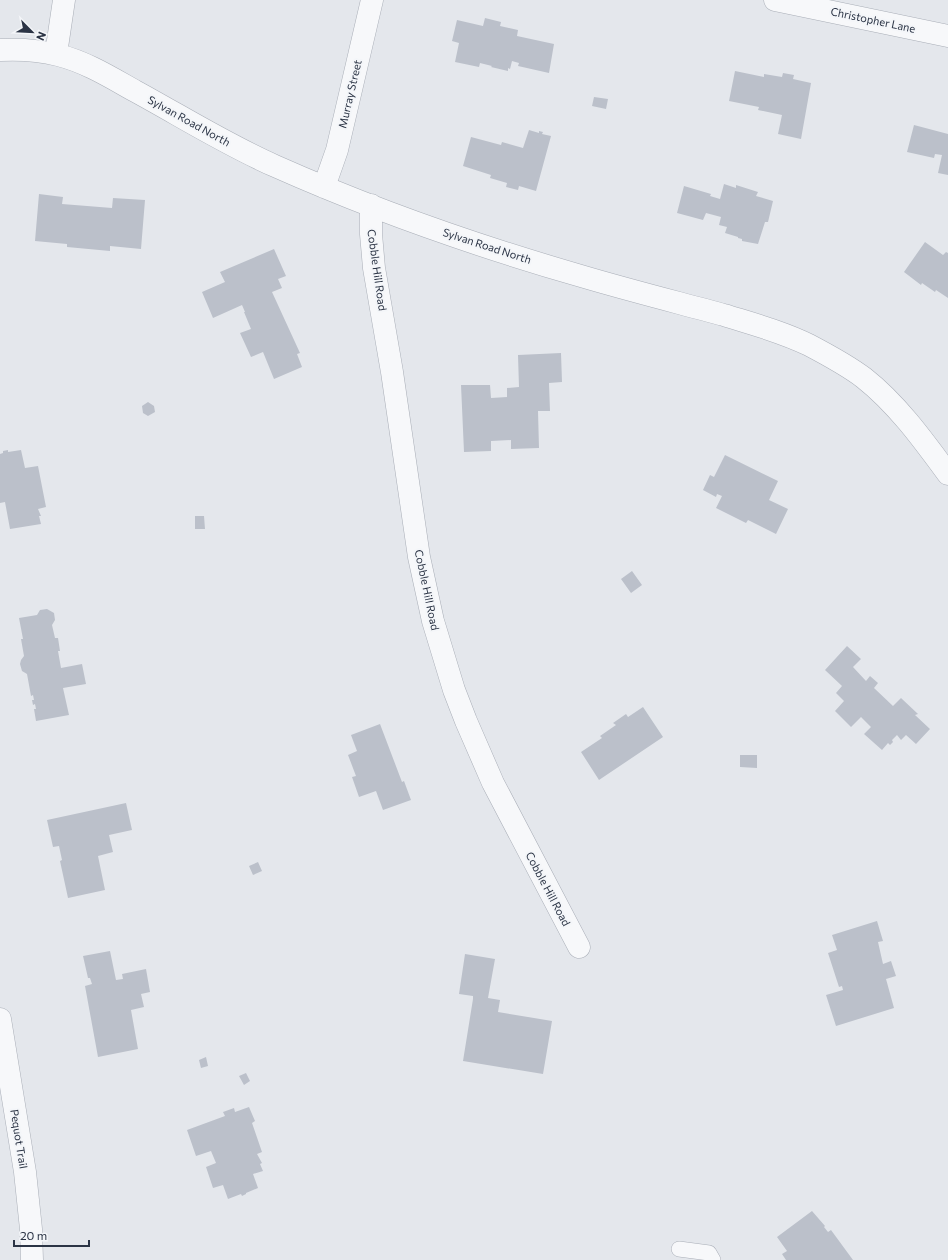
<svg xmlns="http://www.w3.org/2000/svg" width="948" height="1260" font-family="Commissioner,sans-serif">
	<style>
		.building { fill: #bbc0ca }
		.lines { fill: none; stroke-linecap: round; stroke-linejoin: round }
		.lane-casing { stroke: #a9aeb7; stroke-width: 16 }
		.street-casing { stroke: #a9aeb7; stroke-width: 23 }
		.lane { stroke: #f7f8fa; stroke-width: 15 }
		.street { stroke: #f7f8fa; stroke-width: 22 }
		.labels { text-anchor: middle; stroke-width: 4; stroke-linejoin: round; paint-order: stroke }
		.street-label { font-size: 11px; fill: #2b3445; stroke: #f4f6f9 }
	</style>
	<rect width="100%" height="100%" fill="#e4e7ec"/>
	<!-- building -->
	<path class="building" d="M 485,18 L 501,22 L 500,26 L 518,30 L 517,36 L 554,44 L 549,73 L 518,66 L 519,63 L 512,61 L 510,69 L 508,68 L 508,71 L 491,67 L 492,66 L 480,63 L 479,67 L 455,62 L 459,43 L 452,41 L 457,20 L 483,26 Z
		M 735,71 L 764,77 L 764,74 L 782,77 L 783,73 L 794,75 L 793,79 L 811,83 L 801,139 L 778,134 L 782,115 L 758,110 L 759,107 L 729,101 Z
		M 594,97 L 608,99 L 606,109 L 592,106 Z
		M 914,125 L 948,134 L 948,175 L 938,173 L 942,155 L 935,154 L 934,158 L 907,152 Z
		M 529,130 L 539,133 L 539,131 L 543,132 L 542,134 L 551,136 L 536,191 L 519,186 L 518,190 L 506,187 L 507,183 L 490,178 L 491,175 L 463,166 L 471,137 L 501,145 L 502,142 L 523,148 Z
		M 724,184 L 736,188 L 736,185 L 758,192 L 756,196 L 773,201 L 768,222 L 765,222 L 758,244 L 742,241 L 742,239 L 738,238 L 738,237 L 725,233 L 727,227 L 719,225 L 721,217 L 706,213 L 703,220 L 677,213 L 684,186 L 711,194 L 710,196 L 720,199 Z
		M 39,194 L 63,197 L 62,204 L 112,208 L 113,198 L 145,200 L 141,249 L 110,246 L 110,251 L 67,247 L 67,244 L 35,241 Z
		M 925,242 L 943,255 L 946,252 L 948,253 L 948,298 L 936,290 L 935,292 L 922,283 L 921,285 L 904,272 Z
		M 274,249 L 286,276 L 278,279 L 282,288 L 272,292 L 300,353 L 297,354 L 302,367 L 274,379 L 263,352 L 251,357 L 240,333 L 251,329 L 244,312 L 245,312 L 242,305 L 213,318 L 202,292 L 225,282 L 220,272 Z
		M 561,353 L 562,382 L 549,383 L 550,411 L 538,411 L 539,448 L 511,449 L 511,440 L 491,441 L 491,451 L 464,452 L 461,385 L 490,385 L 491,398 L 507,397 L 507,388 L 519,387 L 518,355 Z
		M 148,402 L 154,406 L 155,412 L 148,416 L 143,413 L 142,406 Z
		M 8,450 L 8,452 L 21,450 L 25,468 L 38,466 L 46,507 L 38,509 L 41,516 L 39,516 L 41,524 L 10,529 L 5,502 L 0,503 L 0,454 L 3,453 L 3,451 Z
		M 725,455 L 778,481 L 769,500 L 788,509 L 776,534 L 748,520 L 746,523 L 716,508 L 722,496 L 717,494 L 716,497 L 703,490 L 710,475 L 714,477 Z
		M 195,516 L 204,516 L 205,529 L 195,529 Z
		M 632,571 L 642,585 L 631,593 L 621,579 Z
		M 47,609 L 54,613 L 55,620 L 52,625 L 55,638 L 58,638 L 60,651 L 58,651 L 61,668 L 82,664 L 86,684 L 63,688 L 69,715 L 36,721 L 34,709 L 36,709 L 35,704 L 33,705 L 32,700 L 34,700 L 33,695 L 31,696 L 27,674 L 22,671 L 20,664 L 21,660 L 24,656 L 21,639 L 23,639 L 19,618 L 37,615 L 40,610 Z
		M 847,646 L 861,659 L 853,667 L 866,681 L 870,676 L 878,683 L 874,688 L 893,706 L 901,698 L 918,714 L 915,715 L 930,729 L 916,744 L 906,735 L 901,740 L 897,735 L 892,740 L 893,742 L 890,745 L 888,743 L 882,750 L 864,734 L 871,727 L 861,717 L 851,727 L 835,711 L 844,701 L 836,693 L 842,686 L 825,670 Z
		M 643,707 L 663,737 L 599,780 L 581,752 L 602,738 L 600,736 L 616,725 L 613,723 L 626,714 L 628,717 Z
		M 380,724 L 402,782 L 404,781 L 411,800 L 383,810 L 376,791 L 359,797 L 352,777 L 356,776 L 348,755 L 357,751 L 351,735 Z
		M 740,755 L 757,755 L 757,768 L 740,767 Z
		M 126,803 L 132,830 L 109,835 L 113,852 L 98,856 L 105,890 L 68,898 L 60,861 L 62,860 L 59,846 L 53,847 L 47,820 Z
		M 258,862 L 262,871 L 253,875 L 249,866 Z
		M 877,921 L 883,941 L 878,942 L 883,964 L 891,961 L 896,976 L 886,979 L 894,1008 L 836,1026 L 826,995 L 843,990 L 842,986 L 839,987 L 828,953 L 837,950 L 832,935 Z
		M 110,951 L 116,980 L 123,979 L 122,974 L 146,969 L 150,992 L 141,994 L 144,1007 L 131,1010 L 138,1049 L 98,1057 L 85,986 L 92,984 L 90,978 L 88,978 L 83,956 Z
		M 465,954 L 495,959 L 488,998 L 500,1000 L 498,1012 L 552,1021 L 543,1074 L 463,1061 L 473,999 L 473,996 L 459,994 Z
		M 206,1057 L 208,1066 L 201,1068 L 199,1060 Z
		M 246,1073 L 250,1081 L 244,1085 L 239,1076 Z
		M 249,1107 L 255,1121 L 252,1123 L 262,1152 L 257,1154 L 262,1163 L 260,1164 L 263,1171 L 253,1174 L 258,1188 L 246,1193 L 246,1194 L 242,1196 L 241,1194 L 228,1199 L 223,1185 L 213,1188 L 206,1167 L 216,1163 L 211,1151 L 196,1156 L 187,1130 L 225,1116 L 223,1112 L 234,1108 L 235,1112 Z
		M 812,1211 L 825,1226 L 824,1227 L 828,1232 L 831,1230 L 853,1260 L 786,1260 L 782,1254 L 787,1251 L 777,1237 Z"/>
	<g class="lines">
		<!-- lane casing -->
		<g class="lane-casing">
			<path id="lane" d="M 679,1249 L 709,1253 L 713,1260"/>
		</g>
		<!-- street casing -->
		<g class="street-casing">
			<path id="street" d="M 775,0 L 948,36
				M 0,50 C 20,49 39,50 58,55 C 86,62 110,77 135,91 C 181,116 227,145 275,166 C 374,210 477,246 581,276 C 628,290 676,302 724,315 C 753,324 783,332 809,345 C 828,355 847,365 864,378 C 897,404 923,440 948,474
				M 56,54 L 64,0
				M 324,187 L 337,150 L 372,0
				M 371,205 L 371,234 L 374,268 L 392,372 L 419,557 L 433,621 L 454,690 L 466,721 L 493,783 L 579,947
				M 0,1019 L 25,1172 L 31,1229 L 32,1260"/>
		</g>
		<!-- lane -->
		<use href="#lane" class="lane"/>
		<!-- street -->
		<use href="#street" class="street"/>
	</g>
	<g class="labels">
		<!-- street labels -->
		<g class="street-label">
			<text transform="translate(873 20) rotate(12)" y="4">Christopher Lane</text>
			<text transform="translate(350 94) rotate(-77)" y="4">Murray Street</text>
			<text transform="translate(189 121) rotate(29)" y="4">Sylvan Road North</text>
			<text transform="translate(487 246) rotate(18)" y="4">Sylvan Road North</text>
			<text transform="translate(377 270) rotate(82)" y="4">Cobble Hill Road</text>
			<text transform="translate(427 590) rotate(78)" y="4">Cobble Hill Road</text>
			<text transform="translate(548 889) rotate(62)" y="4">Cobble Hill Road</text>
			<text transform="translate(19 1139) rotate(81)" y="4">Pequot Trail</text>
		</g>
	</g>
	<!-- north arrow -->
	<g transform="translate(32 32) rotate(114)" stroke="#f4f6f9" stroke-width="3" paint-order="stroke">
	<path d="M0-3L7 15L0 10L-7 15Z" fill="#2b3445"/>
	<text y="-6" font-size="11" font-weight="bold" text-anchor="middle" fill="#2b3445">N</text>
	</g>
	<!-- scale -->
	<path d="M14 1240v6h75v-6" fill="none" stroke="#2b3445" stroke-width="2"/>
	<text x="20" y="1240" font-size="12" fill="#2b3445" stroke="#f4f6f9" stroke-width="3" paint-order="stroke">20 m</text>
</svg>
